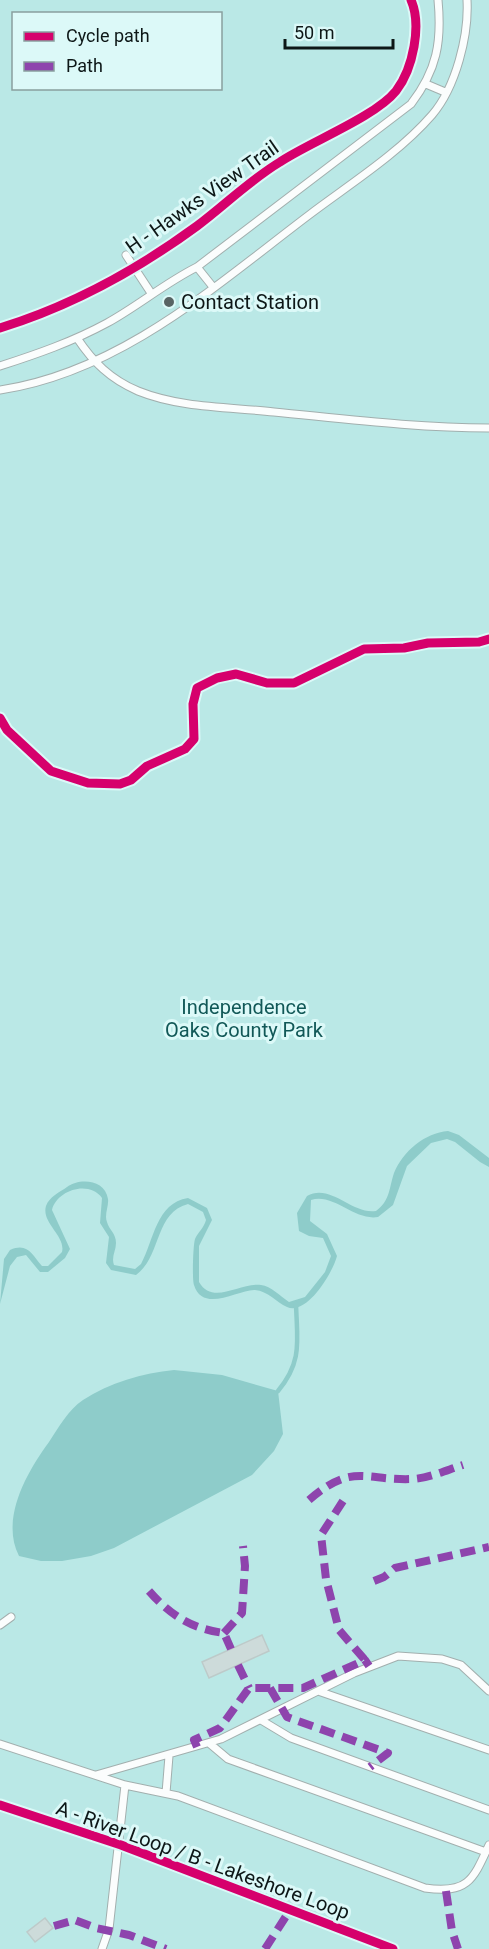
<svg xmlns="http://www.w3.org/2000/svg" width="489" height="1949" font-family="Roboto,sans-serif">
	<style>
		.green { fill: #bae8e6; fill-rule: evenodd }
		.water { fill: #8eccca }
		.lines { fill: none; stroke-linecap: round; stroke-linejoin: round }
		.stream { stroke: #8eccca; stroke-width: 4.5 }
		.building { fill: #cddbda; stroke: #bdcac9; stroke-width: 1.5 }
		.lane-casing { stroke: #a2afae; stroke-width: 9 }
		.lane { stroke: #fbfdfd; stroke-width: 7 }
		.quiet { stroke: #8e44ad; stroke-width: 8; stroke-dasharray: 15 8; stroke-linecap: butt }
		.cycleway-casing { stroke: #dcf9f8; stroke-width: 13 }
		.cycleway { stroke: #d6006c; stroke-width: 9 }
		.poi-dot { fill: #586464; stroke: #dcf9f8; stroke-width: 2 }
		.labels { text-anchor: middle; stroke-width: 6; stroke-linejoin: round; paint-order: stroke }
		.street-label { font-size: 20px; fill: #0d1717; stroke: #dcf9f8 }
		.poi-label { font-size: 20px; fill: #0d1717; stroke: #dcf9f8; text-anchor: start }
		.park-label { font-size: 20px; fill: #115857; stroke: #dcf9f8 }
	</style>
	<rect width="100%" height="100%" fill="#e2f3f2"/>
	<!-- green -->
	<path class="green" d="M 0,0 L 489,0 L 489,1949 L 0,1949 ZM 14,14 L 220,14 L 220,88 L 14,88 Z"/>
	<!-- water -->
	<path class="water" d="M 448,1131 L 459,1135 L 489,1158 L 489,1167 L 480,1162 L 455,1142 L 447,1139 L 431,1143 L 407,1166 L 393,1205 L 378,1217 C 354,1221 334,1193 311,1200 L 310,1221 L 327,1234 L 337,1256 C 333,1272 307,1316 287,1307 C 276,1302 268,1291 255,1290 C 239,1289 203,1314 194,1285 C 192,1280 193,1245 195,1239 C 198,1232 204,1228 206,1220 L 203,1212 L 188,1204 C 154,1213 162,1256 136,1275 L 111,1270 L 106,1263 L 109,1237 L 100,1223 L 102,1198 C 89,1180 57,1190 52,1210 L 70,1249 L 65,1258 L 48,1272 L 40,1272 L 26,1255 L 17,1257 L 10,1266 L 0,1304 L 4,1259 L 10,1250 C 28,1242 32,1255 42,1266 L 48,1266 L 62,1252 C 66,1236 41,1223 46,1206 C 49,1197 60,1192 67,1187 C 79,1178 105,1179 108,1199 C 109,1206 104,1215 107,1222 C 109,1230 116,1233 116,1243 C 116,1251 111,1257 114,1265 L 135,1269 L 141,1264 C 154,1240 156,1203 188,1198 L 207,1208 L 212,1220 L 199,1246 L 199,1282 C 213,1306 240,1282 261,1285 C 271,1286 280,1296 289,1302 L 305,1297 L 325,1272 L 331,1256 L 323,1238 L 309,1236 L 299,1231 L 297,1213 L 307,1196 C 331,1183 352,1215 376,1211 C 390,1201 389,1188 394,1173 C 403,1151 425,1133 448,1131 Z
		M 174,1370 L 222,1375 L 278,1391 L 283,1434 L 274,1451 L 252,1475 L 114,1548 L 91,1556 L 62,1561 L 41,1561 L 19,1556 C 0,1519 27,1472 49,1442 C 59,1427 68,1410 83,1400 C 109,1383 143,1373 174,1370 Z"/>
	<g class="lines">
		<!-- stream -->
		<path class="stream" d="M 278,1391 C 303,1361 297,1340 296,1304"/>
	</g>
	<!-- building -->
	<path class="building" d="M 262,1635 L 269,1651 L 209,1678 L 202,1662 Z
		M 45,1918 L 53,1928 L 35,1942 L 27,1932 Z"/>
	<g class="lines">
		<!-- lane casing -->
		<g class="lane-casing">
			<path id="lane" d="M 426,84 L 445,92
				M 126,255 L 151,293
				M 197,267 L 213,287
				M 77,338 C 93,362 110,379 138,391 C 180,408 229,407 274,412 C 346,419 417,428 489,428
				M 0,366 C 37,354 72,342 107,323 C 138,306 165,283 197,267 L 411,104 C 437,70 442,42 438,0
				M 0,390 C 120,372 215,286 309,215 C 350,184 398,154 432,115 C 456,87 469,35 467,0
				M 0,1625 L 11,1617
				M 318,1691 L 489,1750
				M 261,1720 L 291,1738 L 489,1810
				M 209,1743 L 228,1759 L 486,1852
				M 0,1744 L 125,1785 L 178,1796 L 425,1888 C 468,1894 473,1880 489,1845
				M 96,1775 L 221,1739 L 354,1673 L 398,1656 L 442,1659 L 461,1665 L 489,1691
				M 166,1793 L 169,1756
				M 102,1949 L 109,1929 L 125,1785"/>
		</g>
		<!-- lane -->
		<use href="#lane" class="lane"/>
		<!-- quiet -->
		<path class="quiet" d="M 309,1500 C 353,1462 364,1481 413,1479 C 429,1478 447,1470 463,1465
			M 343,1501 L 321,1535 L 326,1579 L 339,1630 L 365,1660
			M 374,1581 L 384,1577 L 395,1568 L 489,1547
			M 149,1591 C 170,1615 192,1629 224,1633 L 231,1649
			M 224,1633 L 242,1613 L 245,1566 L 243,1546
			M 238,1665 L 249,1688
			M 270,1688 L 287,1717 L 388,1753 L 370,1767
			M 197,1747 L 194,1740 L 220,1728 L 249,1688 L 303,1688 L 365,1660 L 369,1666
			M 446,1891 L 452,1931 L 458,1949
			M 54,1926 L 75,1920 L 96,1928 L 129,1935 L 166,1949
			M 265,1949 L 290,1910"/>
		<!-- cycleway casing -->
		<g class="cycleway-casing">
			<path id="cycleway" d="M 0,328 C 71,306 137,270 197,226 C 225,205 250,180 280,162 C 310,142 375,117 396,91 C 413,69 422,25 411,0
				M 0,718 L 7,730 L 51,771 L 88,783 L 120,784 L 131,780 L 147,766 L 185,749 L 194,739 L 193,704 L 197,688 L 217,678 L 236,674 L 267,683 L 294,683 L 364,649 L 404,648 L 428,643 L 479,642 L 489,639
				M 0,1805 L 121,1845 L 393,1949"/>
		</g>
		<!-- cycleway -->
		<use href="#cycleway" class="cycleway"/>
	</g>
	<!-- markers -->
	<circle class="poi-dot" cx="169" cy="302" r="6"/>
	<g class="labels">
		<!-- street labels -->
		<g class="street-label">
			<text transform="translate(202 197) rotate(-35)" y="7">H - Hawks View Trail</text>
			<text transform="translate(203 1860) rotate(20)" y="7">A - River Loop / B - Lakeshore Loop</text>
		</g>
		<!-- poi labels -->
		<g class="poi-label">
			<text x="181" y="309">Contact Station</text>
		</g>
		<!-- park labels -->
		<g class="park-label">
			<text x="244" y="1014">Independence<tspan x="244" dy="23">Oaks County Park</tspan></text>
		</g>
	</g>
	<!-- legend -->
	<rect x="12" y="12" width="210" height="78" fill="#dcf9f8" stroke="#899f9e" stroke-width="1.5"/>
	<rect x="24" y="32" width="30" height="9" fill="#d6006c" stroke="#899f9e" stroke-width="1.5"/>
	<text x="66" y="42" font-size="18" fill="#0d1717">Cycle path</text>
	<rect x="24" y="62" width="30" height="9" fill="#8e44ad" stroke="#899f9e" stroke-width="1.5"/>
	<text x="66" y="72" font-size="18" fill="#0d1717">Path</text>
	<!-- scale -->
	<path d="M285 39v9h108v-9" fill="none" stroke="#0d1717" stroke-width="3"/>
	<text x="294" y="39" font-size="18" fill="#0d1717" stroke="#dcf9f8" stroke-width="4.5" paint-order="stroke">50 m</text>
</svg>
